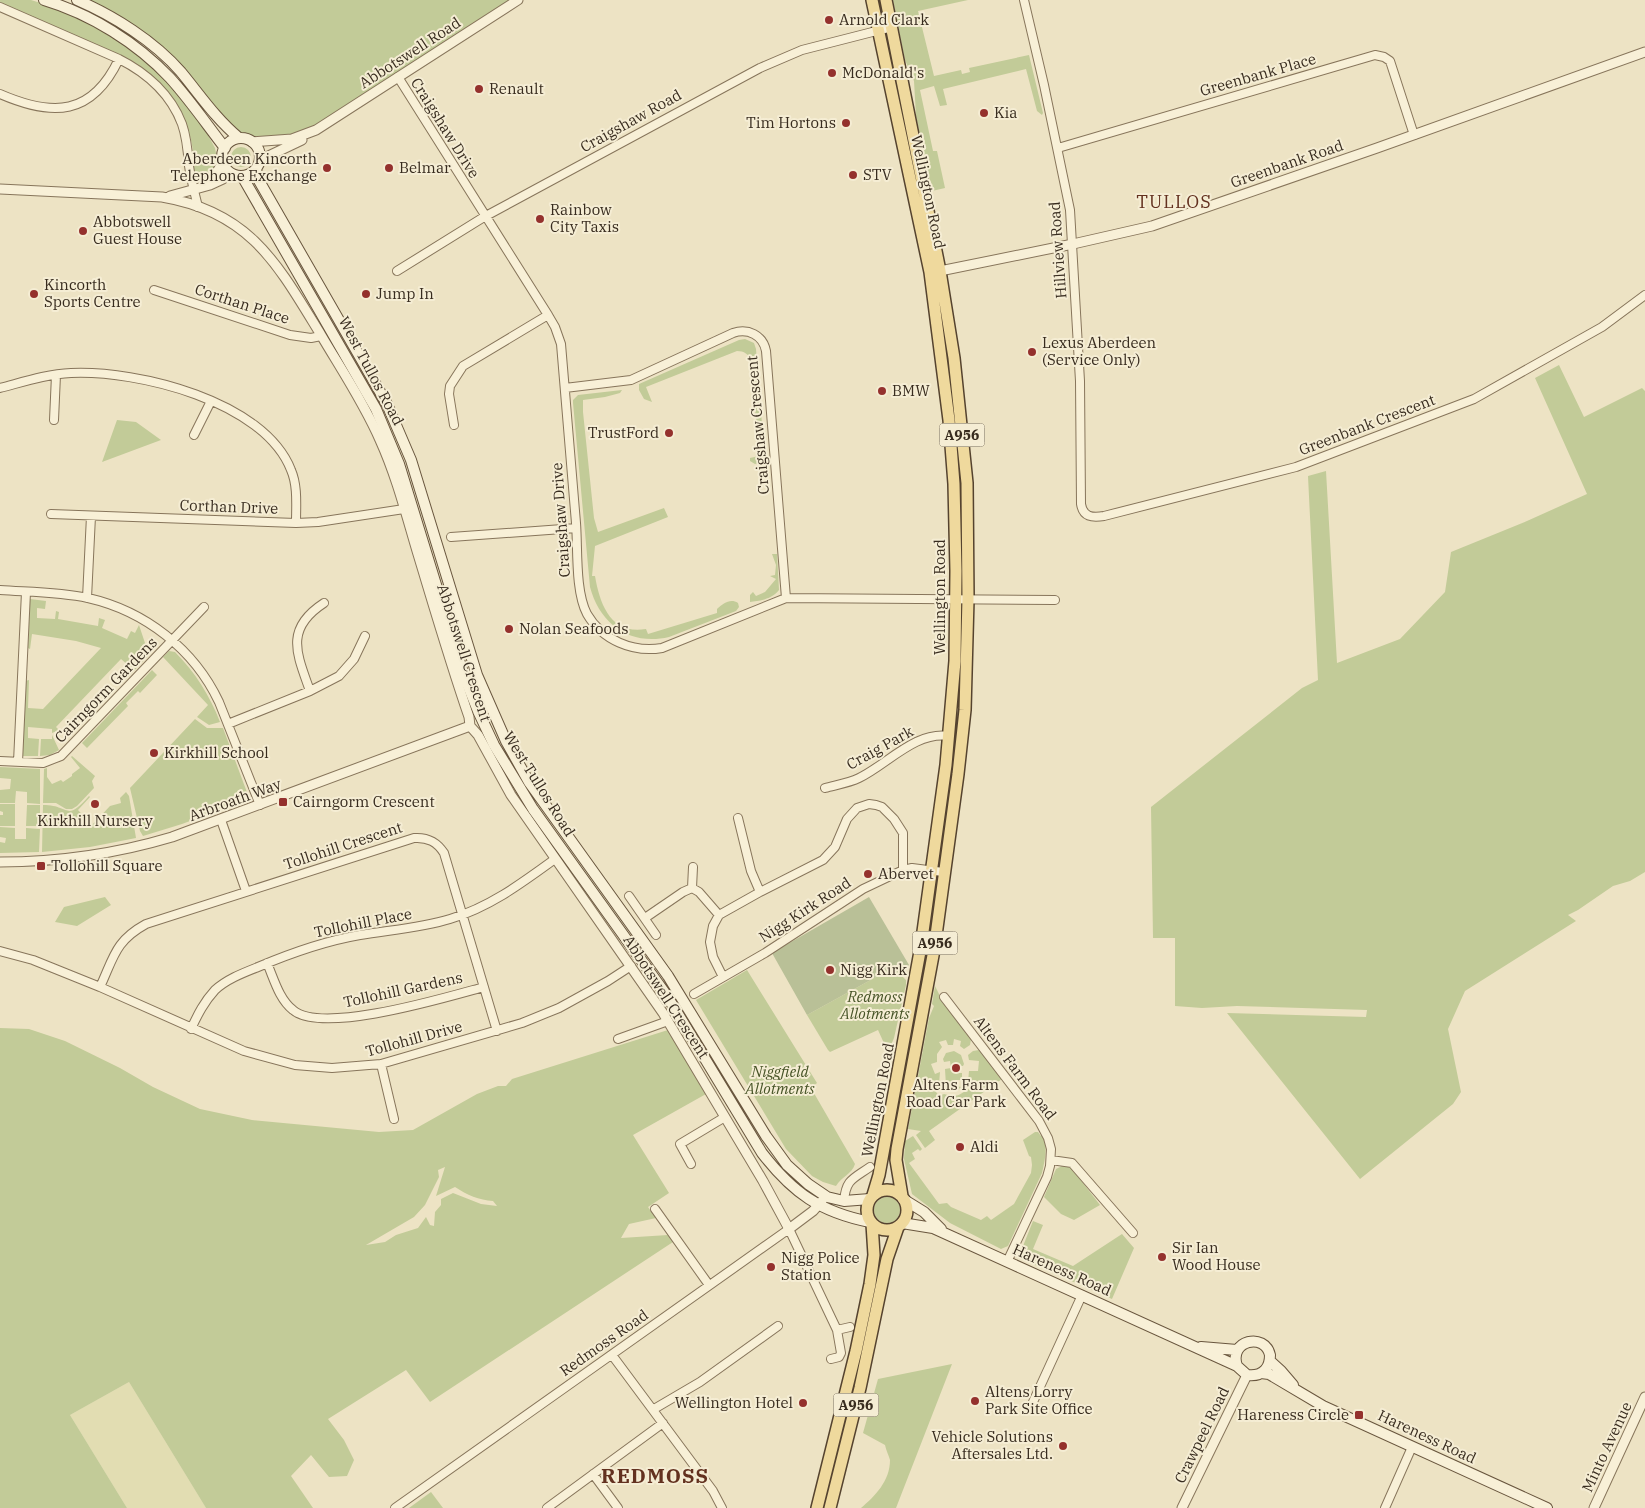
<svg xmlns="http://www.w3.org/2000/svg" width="1645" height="1508" font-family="'IBM Plex Serif',serif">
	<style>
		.farmland { fill: #e2ddb2 }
		.green { fill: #c2cb98; fill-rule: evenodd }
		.cemetery { fill: #b9c097 }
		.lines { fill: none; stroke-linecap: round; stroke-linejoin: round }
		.minor-casing { stroke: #87755b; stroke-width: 10 }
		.tertiary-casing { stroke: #87755b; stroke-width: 11 }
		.secondary-casing { stroke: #69563e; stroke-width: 12 }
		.primary-casing { stroke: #55432f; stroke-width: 14 }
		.minor { stroke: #f8f0d7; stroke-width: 8 }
		.tertiary { stroke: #f8f0d7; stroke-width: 9 }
		.secondary { stroke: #f8f0d7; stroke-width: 10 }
		.primary { stroke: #efd99d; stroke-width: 11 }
		.poi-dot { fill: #94312d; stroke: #f5edd4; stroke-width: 2 }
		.labels { text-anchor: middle; stroke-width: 4; stroke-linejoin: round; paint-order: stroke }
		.shield { fill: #f5edd4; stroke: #716655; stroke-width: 1 }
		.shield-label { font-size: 14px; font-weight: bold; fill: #382c1f }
		.poi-label { font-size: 15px; fill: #382c1f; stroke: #f5edd4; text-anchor: start }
		.street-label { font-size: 15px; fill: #382c1f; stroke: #f5edd4 }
		.park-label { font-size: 15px; font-style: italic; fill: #465326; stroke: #f5edd4 }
		.quarter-label { font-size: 18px; letter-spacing: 1px; fill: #63311f; stroke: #f5edd4 }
		.district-label { font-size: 20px; font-weight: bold; letter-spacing: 1px; fill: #63311f; stroke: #f5edd4 }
	</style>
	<rect width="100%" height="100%" fill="#ede3c4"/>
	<!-- farmland -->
	<path class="farmland" d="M 129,1382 L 206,1508 L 127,1508 L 70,1415 Z"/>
	<!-- green -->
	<path class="green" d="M 0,0 L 31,0 L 47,5 L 83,20 L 127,46 L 167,79 L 203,126 L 215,148 L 217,158 L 215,170 L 203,180 L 195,176 C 192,167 194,155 192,145 C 186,110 163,81 133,62 L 0,5 Z
		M 77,0 L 518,0 L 304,136 L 249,140 L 239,138 L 164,55 Z
		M 893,0 L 968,0 L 918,11 L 934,76 L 961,70 L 962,74 L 970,72 L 969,68 L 1029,55 L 1043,113 L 1042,115 L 1037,111 L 1026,69 L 943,89 L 947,105 L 940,106 L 934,86 L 920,90 L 933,151 L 937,151 L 945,188 L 932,191 L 916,116 L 914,81 L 905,60 Z
		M231 157a10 10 0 1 1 20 0a10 10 0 1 1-20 0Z
		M 745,339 L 754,343 L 756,349 L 765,462 L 755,464 L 750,461 L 750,458 L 759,456 L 751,361 C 749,354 744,351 737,351 L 646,387 L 652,402 L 644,399 L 639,390 L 639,384 L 739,340 Z
		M 1559,365 L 1584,417 L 1642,388 L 1645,391 L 1645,872 L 1630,881 L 1613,886 L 1578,910 L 1568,915 L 1576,921 L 1465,991 L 1448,1029 L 1461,1092 L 1453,1104 L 1360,1179 L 1227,1013 L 1366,1017 L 1367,1010 L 1237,1006 L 1202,1008 L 1175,1006 L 1175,938 L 1153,938 L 1151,807 L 1302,688 L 1318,680 L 1308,476 L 1326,471 L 1337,663 L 1400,639 L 1445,592 L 1451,552 L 1527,521 L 1587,494 L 1535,378 Z
		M 622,390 L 620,393 L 605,397 L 583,400 L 583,412 L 594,518 L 598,532 L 664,508 L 668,517 L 595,546 L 592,576 L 595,576 C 600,605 611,635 646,629 L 648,634 L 717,613 L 717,609 C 723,604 730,598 738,603 L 739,607 L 736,611 L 669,637 C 631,646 600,625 590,587 L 573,403 L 573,400 L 578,395 Z
		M 117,420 L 136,422 L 161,440 L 102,462 Z
		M 772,554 L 777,554 L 779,590 C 772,599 760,601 750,602 L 750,595 L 753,592 L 756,596 L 765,592 L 776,579 L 770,576 L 775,575 L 776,565 Z
		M 30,599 L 46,601 L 45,609 L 37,608 L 37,618 L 55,619 L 56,611 L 59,612 L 58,619 L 98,626 L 99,618 L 105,620 L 102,628 L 127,639 L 131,631 L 135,633 L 139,625 L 149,655 L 126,679 L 121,674 L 129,666 L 121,659 L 56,727 L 59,730 L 52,733 L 52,729 L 28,727 L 28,738 L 39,739 L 38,756 L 23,756 L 23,753 L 21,753 L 25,681 L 29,680 L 28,708 L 43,709 L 101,648 L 76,641 L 32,634 L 30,649 L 28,648 Z
		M 169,651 L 175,652 C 195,672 210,696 220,722 L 209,725 L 197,717 L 208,705 L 163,657 Z
		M 152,670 L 157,675 L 140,693 L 138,691 L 126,703 L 128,706 L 87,748 L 82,743 Z
		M 195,719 L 207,728 L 223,728 L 248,795 L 246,800 L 182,824 L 143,836 L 140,831 L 130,788 Z
		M 52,735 L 59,750 L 50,755 L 40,756 L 41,739 L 52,739 Z
		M 72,756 L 95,776 L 92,781 L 94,788 L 77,806 L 72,809 L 66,809 L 56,803 L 43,803 L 44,769 L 47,768 L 47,777 L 52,784 L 61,780 L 63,782 L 72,776 L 72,774 L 80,768 L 71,757 Z
		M 0,767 L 40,769 L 40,804 L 27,803 L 27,792 L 16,791 L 15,803 L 0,803 L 0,790 L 10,789 L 11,779 L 0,778 Z
		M 126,792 L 129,796 L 136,838 L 90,847 L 42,852 L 43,805 C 71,805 65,823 89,796 L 90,797 L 78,810 L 92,825 L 110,806 L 121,803 L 120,798 Z
		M 0,804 L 15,804 L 15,826 L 0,826 L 0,815 L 3,815 L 3,812 L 0,811 Z
		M 27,805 L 40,805 L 40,826 L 26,826 Z
		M 0,827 L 15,828 L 15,839 L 26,839 L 26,828 L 40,829 L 39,852 L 0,853 L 0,842 L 5,843 L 6,838 L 0,837 Z
		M 105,897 L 111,905 L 77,926 L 55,922 L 64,907 Z
		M 747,970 L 817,1083 L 811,1088 L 855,1164 C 852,1174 841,1177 836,1186 L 823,1182 L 812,1176 L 786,1149 L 696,1000 Z
		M 887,971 L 899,973 L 906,980 L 906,985 L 894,1038 L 888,1052 L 878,1030 L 830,1052 L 828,1050 L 807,1015 Z
		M 935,986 L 945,1006 L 971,1039 L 970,1045 L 964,1049 L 960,1046 L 961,1041 L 954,1039 L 953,1045 L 948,1045 L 946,1040 L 939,1042 L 942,1047 L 937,1054 L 937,1062 L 931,1064 L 935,1074 L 940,1072 L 939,1084 L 933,1088 L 939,1096 L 944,1094 C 954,1097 959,1097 967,1089 L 973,1090 L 973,1083 L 968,1082 L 969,1071 L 978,1071 L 979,1061 L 969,1060 L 968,1055 L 973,1051 L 979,1050 L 1002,1079 L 929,1131 L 935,1140 L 925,1148 L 916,1135 L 921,1131 L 908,1129 L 929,1018 L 934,1006 L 932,1004 Z
		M 0,1028 L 29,1029 L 65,1041 L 120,1068 L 153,1087 L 200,1109 L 252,1120 L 379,1132 L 413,1130 L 477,1094 L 498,1086 L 506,1086 L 512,1079 L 668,1030 L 706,1094 L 633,1135 L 669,1193 L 648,1207 L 656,1218 L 629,1224 L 621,1238 L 668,1235 L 673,1242 L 430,1402 L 406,1370 L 328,1419 L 344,1440 L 354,1460 L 347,1476 L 329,1477 L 311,1455 L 291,1476 L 313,1508 L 206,1508 L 129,1382 L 70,1415 L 127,1508 L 0,1508 ZM 445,1167 L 436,1196 L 455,1187 C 467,1195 479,1200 493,1201 L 497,1206 L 481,1204 L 453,1193 L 441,1199 L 441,1205 L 435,1212 L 434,1226 L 430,1225 L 426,1217 L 418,1228 L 396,1235 L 385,1242 L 366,1245 L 414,1217 L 425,1205 L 439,1177 L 438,1170 Z
		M 954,1051 L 961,1055 L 964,1064 L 963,1066 L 958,1066 L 957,1073 L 962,1073 L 962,1080 L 957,1080 L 956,1086 L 961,1087 L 960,1088 C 955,1093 950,1091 946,1086 L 945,1069 L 951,1068 L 950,1061 L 944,1062 L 943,1059 L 946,1053 Z
		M 1035,1132 L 1038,1132 L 1041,1136 L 1043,1135 C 1048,1147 1045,1160 1042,1173 L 1008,1246 L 1001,1249 L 950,1223 L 912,1194 L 904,1159 L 905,1141 L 913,1136 L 922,1149 L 920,1151 L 918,1149 L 912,1153 L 915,1159 L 909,1163 L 939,1204 L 947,1203 L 951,1207 L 981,1220 L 987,1216 L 991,1220 L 1014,1204 L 1031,1173 L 1032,1165 L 1031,1157 L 1029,1156 L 1023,1140 Z
		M 1064,1165 L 1070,1166 L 1100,1205 L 1074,1220 L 1061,1214 L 1044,1197 L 1056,1169 Z
		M874 1210a13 13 0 1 1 26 0a13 13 0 1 1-26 0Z
		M 1033,1221 L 1043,1225 L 1033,1249 L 1073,1266 L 1122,1234 L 1134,1248 L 1112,1299 L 1024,1260 L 1021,1251 Z
		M 952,1364 L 896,1508 L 861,1508 C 875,1496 890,1481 890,1460 C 889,1456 886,1450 885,1445 L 863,1433 L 878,1379 Z
		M 431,1492 L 443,1508 L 409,1508 Z"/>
	<!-- cemetery -->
	<path class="cemetery" d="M 869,897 L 909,965 L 899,973 L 887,971 L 807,1015 L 772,953 Z"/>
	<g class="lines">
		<!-- minor casing -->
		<g class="minor-casing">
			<path id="minor" d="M 1024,0 L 1044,85 L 1070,210 L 1080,381 L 1081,504 C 1083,517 1092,518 1104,516 L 1296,467 L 1474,399 L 1602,327 L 1645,295
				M 0,7 L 119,59 C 147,73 171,95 182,124 C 187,138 188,152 189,166 C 191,180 195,194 198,207
				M 398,77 L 548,315 L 555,327 L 561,344 C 566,404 571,464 576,523 C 578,549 575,591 587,614 C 602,640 633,653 662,648 L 786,598 L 1055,600
				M 0,94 C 53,117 92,116 119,59
				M 1058,148 L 1375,55 L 1384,57 L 1390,61 L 1414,135
				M 397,271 L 484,217 L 760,68 L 802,50 L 892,27
				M 154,290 L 290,335 L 311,338 L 321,336
				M 0,388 C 23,382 47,374 71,373 C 138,370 264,401 291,470 C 298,486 296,506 296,523
				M 565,388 L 631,380 L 733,333 C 748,328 763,335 766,351 L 786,598
				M 54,420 L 56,375
				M 454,425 L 449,394 L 450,386 L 463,366 L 548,315
				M 194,435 L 211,401
				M 51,514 L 296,523 L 318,522 L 404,509
				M 451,537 L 576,528
				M 0,590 C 29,592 60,592 88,598 C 145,611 194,649 219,702 L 260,805
				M 87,598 L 91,516
				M 310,691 C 297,654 284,629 324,603
				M 228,724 L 310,691 L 339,676 L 354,659 L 365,636
				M 0,761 L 43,763 L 61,756 L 204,607
				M 18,762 L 26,592
				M 825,788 C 836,785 849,783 859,778 C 888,764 915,731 949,736
				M 738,818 L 751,871 L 760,892
				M 221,820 L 246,891
				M 692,888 L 693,867
				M 629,896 L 656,935
				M 645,918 L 683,892 L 692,888 L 699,892 L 719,915
				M 0,951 L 33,960 L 100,987 L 244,1051 L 295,1065 L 332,1068 L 381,1064 L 522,1023 L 559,1008 L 608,981 L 631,966
				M 267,963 C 274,979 279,999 293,1010 C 322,1035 447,997 484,987
				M 723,977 L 713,957 L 710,942 L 713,926 L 719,915 L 760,892 L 823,860 L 835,847 L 847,819 L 857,808 L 869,804 L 876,805 L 882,807 L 894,819 L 903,833 L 903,870
				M 100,987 C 114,957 115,941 146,924 L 414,838 C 428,837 437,842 444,853 L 497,1031
				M 694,994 L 765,953 L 863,889 L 903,870 L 912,868 L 943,872
				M 944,997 L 1039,1121 L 1048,1138 L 1051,1149 L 1050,1166 L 1047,1177 L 1007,1262
				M 191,1029 C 198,1014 204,1002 215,990 C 227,979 243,973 258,967 C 291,953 325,941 360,935 C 390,930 421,928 450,919 C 490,907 522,883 555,859
				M 618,1039 L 668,1021
				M 381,1064 L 394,1119
				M 1051,1160 L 1072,1163 L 1133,1233
				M 691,1164 L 680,1144 L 725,1117
				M 844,1201 C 846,1179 853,1179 870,1167
				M 655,1209 L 709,1285
				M 837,1330 L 850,1327
				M 612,1355 L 713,1491 L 722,1508
				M 1033,1402 L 1082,1295
				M 654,1409 L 700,1382 L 778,1326
				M 593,1474 L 618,1508
				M 395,1508 L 789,1229 L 837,1330 L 841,1353 L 839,1357 L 831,1359
				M 547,1508 L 663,1423
				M 1385,1508 L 1412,1447"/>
		</g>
		<!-- tertiary casing -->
		<g class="tertiary-casing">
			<path id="tertiary" d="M 252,142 L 292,139 L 316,130 L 518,0
				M 260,160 L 302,140
				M 205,183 L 215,175 L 223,162
				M 0,189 L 162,197 C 251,212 278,265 321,335 C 341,369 364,403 380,440 C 396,475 406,514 417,551 C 434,607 450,662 469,717 L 470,726 L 478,735 L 511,795 L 663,1013 L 763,1181 L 789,1229 L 813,1211 L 822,1201
				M 170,196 L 210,185 L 223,179
				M 935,272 L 1073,244 L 1152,226 L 1377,148 L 1645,52
				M 0,862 C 59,862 115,854 172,837 L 470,726
				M 1182,1508 L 1247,1375
				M 1594,1508 L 1645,1397"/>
		</g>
		<!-- secondary casing -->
		<g class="secondary-casing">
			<path id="secondary" d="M 44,0 C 91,14 137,43 170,78 C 190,100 207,125 225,148
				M 77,0 C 114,16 154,41 181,72 C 200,95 216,119 239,138
				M222 157a19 19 0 1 1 38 0a19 19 0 1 1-38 0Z
				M 256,169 L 258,179 L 387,404 L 411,460 L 477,675 L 506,741 L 529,782 L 668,976 L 766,1136 L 787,1165 L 808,1184 L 827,1197 L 844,1201 L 870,1199
				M 242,176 L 376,409 L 399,464 L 464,676 L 478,711 L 494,745 L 533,809 L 667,996 L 762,1153 C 793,1193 820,1212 870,1222
				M 903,1199 L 924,1212 L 941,1229
				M 902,1223 L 933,1228 L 1237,1366 L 1247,1375 C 1254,1376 1260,1375 1265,1370 C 1269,1366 1270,1361 1270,1355 C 1265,1332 1228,1340 1237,1366
				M 1201,1347 L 1237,1350
				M 1270,1361 L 1281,1371 L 1293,1385
				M 1261,1373 L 1269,1374 L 1323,1406 L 1547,1508"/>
		</g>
		<!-- primary casing -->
		<g class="primary-casing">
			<path id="primary" d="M 872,0 L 930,272 L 949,420 L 954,484 L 956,571 L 955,661 L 946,765 L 921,946 L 879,1175 L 873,1195
				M 886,0 L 940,271 L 954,358 L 967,483 L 968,599 L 965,710 L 958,774 L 934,950 L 897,1149 L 896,1160 L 902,1196
				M867 1210a20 20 0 1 1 40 0a20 20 0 1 1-40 0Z
				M 817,1508 L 856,1351 L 870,1284 L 874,1255 L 872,1224
				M 830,1508 L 860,1388 L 887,1259 L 898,1227"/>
		</g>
		<!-- minor -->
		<use href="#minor" class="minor"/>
		<!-- tertiary -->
		<use href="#tertiary" class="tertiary"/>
		<!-- secondary -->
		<use href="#secondary" class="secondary"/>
		<!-- primary -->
		<use href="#primary" class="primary"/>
	</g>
	<!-- markers -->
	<g class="poi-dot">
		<circle cx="829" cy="20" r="5"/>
		<circle cx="832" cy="73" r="5"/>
		<circle cx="479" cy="89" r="5"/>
		<circle cx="984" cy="113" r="5"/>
		<circle cx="846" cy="123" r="5"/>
		<circle cx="327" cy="168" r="5"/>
		<circle cx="389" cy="168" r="5"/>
		<circle cx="853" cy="175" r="5"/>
		<circle cx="540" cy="219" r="5"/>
		<circle cx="83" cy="231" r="5"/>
		<circle cx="34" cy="294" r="5"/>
		<circle cx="366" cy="294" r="5"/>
		<circle cx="1032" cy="352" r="5"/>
		<circle cx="882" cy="391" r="5"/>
		<circle cx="669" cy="433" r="5"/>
		<circle cx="509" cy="629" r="5"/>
		<circle cx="154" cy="753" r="5"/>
		<rect x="278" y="797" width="10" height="10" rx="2.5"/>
		<circle cx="95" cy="804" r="5"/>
		<rect x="36" y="861" width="10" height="10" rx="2.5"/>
		<circle cx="868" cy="874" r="5"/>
		<circle cx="830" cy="970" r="5"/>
		<circle cx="956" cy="1068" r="5"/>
		<circle cx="960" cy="1147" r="5"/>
		<circle cx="1162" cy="1257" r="5"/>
		<circle cx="771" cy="1267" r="5"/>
		<circle cx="975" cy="1401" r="5"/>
		<circle cx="803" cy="1403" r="5"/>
		<rect x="1354" y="1410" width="10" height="10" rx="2.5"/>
		<circle cx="1063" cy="1446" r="5"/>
	</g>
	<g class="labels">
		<!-- shield labels -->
		<g class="shield">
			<rect x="939.5" y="423.5" width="45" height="23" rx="4"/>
			<rect x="912.5" y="931.5" width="45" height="23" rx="4"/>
			<rect x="833.5" y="1393.5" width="45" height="23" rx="4"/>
		</g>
		<g class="shield-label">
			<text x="962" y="440">A956</text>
			<text x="935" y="948">A956</text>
			<text x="856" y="1410">A956</text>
		</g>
		<!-- poi labels -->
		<g class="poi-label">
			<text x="839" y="25">Arnold Clark</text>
			<text x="842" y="78">McDonald's</text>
			<text x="489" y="94">Renault</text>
			<text x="994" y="118">Kia</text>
			<text x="836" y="128" text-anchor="end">Tim Hortons</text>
			<text x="317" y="164" text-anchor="end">Aberdeen Kincorth<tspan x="317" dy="17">Telephone Exchange</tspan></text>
			<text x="399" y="173">Belmar</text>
			<text x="863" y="180">STV</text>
			<text x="550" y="215">Rainbow<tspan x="550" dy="17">City Taxis</tspan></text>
			<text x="93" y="227">Abbotswell<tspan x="93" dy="17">Guest House</tspan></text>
			<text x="44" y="290">Kincorth<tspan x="44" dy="17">Sports Centre</tspan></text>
			<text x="376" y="299">Jump In</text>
			<text x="1042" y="348">Lexus Aberdeen<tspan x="1042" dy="17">(Service Only)</tspan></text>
			<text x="892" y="396">BMW</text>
			<text x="659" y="438" text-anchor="end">TrustFord</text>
			<text x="519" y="634">Nolan Seafoods</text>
			<text x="164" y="758">Kirkhill School</text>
			<text x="293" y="807">Cairngorm Crescent</text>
			<text x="95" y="826" text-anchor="middle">Kirkhill Nursery</text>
			<text x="51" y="871">Tollohill Square</text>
			<text x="878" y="879">Abervet</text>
			<text x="840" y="975">Nigg Kirk</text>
			<text x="956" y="1090" text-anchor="middle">Altens Farm<tspan x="956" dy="17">Road Car Park</tspan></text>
			<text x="970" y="1152">Aldi</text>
			<text x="1172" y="1253">Sir Ian<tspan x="1172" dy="17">Wood House</tspan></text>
			<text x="781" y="1263">Nigg Police<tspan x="781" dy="17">Station</tspan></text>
			<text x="985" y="1397">Altens Lorry<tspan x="985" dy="17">Park Site Office</tspan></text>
			<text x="793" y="1408" text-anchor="end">Wellington Hotel</text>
			<text x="1349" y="1420" text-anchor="end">Hareness Circle</text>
			<text x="1053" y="1442" text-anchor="end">Vehicle Solutions<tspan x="1053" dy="17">Aftersales Ltd.</tspan></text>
		</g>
		<!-- street labels -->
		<g class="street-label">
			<text transform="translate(410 53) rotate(-33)" y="5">Abbotswell Road</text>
			<text transform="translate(1258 75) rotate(-16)" y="5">Greenbank Place</text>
			<text transform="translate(631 121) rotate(-29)" y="5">Craigshaw Road</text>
			<text transform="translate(445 128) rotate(58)" y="5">Craigshaw Drive</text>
			<text transform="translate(1287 164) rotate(-19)" y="5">Greenbank Road</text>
			<text transform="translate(928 192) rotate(78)" y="5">Wellington Road</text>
			<text transform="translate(1058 250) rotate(-94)" y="5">Hillview Road</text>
			<text transform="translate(242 304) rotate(18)" y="5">Corthan Place</text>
			<text transform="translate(371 371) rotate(62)" y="5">West Tullos Road</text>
			<text transform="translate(758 425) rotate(-95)" y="5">Craigshaw Crescent</text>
			<text transform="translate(1367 425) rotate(-21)" y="5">Greenbank Crescent</text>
			<text transform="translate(229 507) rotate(2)" y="5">Corthan Drive</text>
			<text transform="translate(561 520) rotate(-94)" y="5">Craigshaw Drive</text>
			<text transform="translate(940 597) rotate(-90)" y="5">Wellington Road</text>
			<text transform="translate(464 653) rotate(72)" y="5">Abbotswell Crescent</text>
			<text transform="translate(106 690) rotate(-46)" y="5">Cairngorm Gardens</text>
			<text transform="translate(880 748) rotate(-29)" y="5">Craig Park</text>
			<text transform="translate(539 784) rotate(58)" y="5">West Tullos Road</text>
			<text transform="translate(235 800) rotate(-20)" y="5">Arbroath Way</text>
			<text transform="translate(343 846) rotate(-18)" y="5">Tollohill Crescent</text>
			<text transform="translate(805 910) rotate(-33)" y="5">Nigg Kirk Road</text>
			<text transform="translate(363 923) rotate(-11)" y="5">Tollohill Place</text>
			<text transform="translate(403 990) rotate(-12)" y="5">Tollohill Gardens</text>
			<text transform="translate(666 997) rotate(57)" y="5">Abbotswell Crescent</text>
			<text transform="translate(414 1039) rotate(-15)" y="5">Tollohill Drive</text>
			<text transform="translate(1015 1068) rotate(53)" y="5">Altens Farm Road</text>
			<text transform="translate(878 1100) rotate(-79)" y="5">Wellington Road</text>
			<text transform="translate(1062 1270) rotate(24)" y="5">Hareness Road</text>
			<text transform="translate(604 1343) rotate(-35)" y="5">Redmoss Road</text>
			<text transform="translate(1202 1435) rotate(-64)" y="5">Crawpeel Road</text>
			<text transform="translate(1427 1437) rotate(25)" y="5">Hareness Road</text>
			<text transform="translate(1607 1447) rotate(-65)" y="5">Minto Avenue</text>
		</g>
		<!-- park labels -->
		<g class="park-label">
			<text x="875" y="1002">Redmoss<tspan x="875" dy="17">Allotments</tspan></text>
			<text x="780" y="1077">Niggfield<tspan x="780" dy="17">Allotments</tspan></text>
		</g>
		<!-- quarter labels -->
		<g class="quarter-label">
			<text x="1174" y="208">TULLOS</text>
		</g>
		<!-- district labels -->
		<g class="district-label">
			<text x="655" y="1483">REDMOSS</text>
		</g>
	</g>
</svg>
